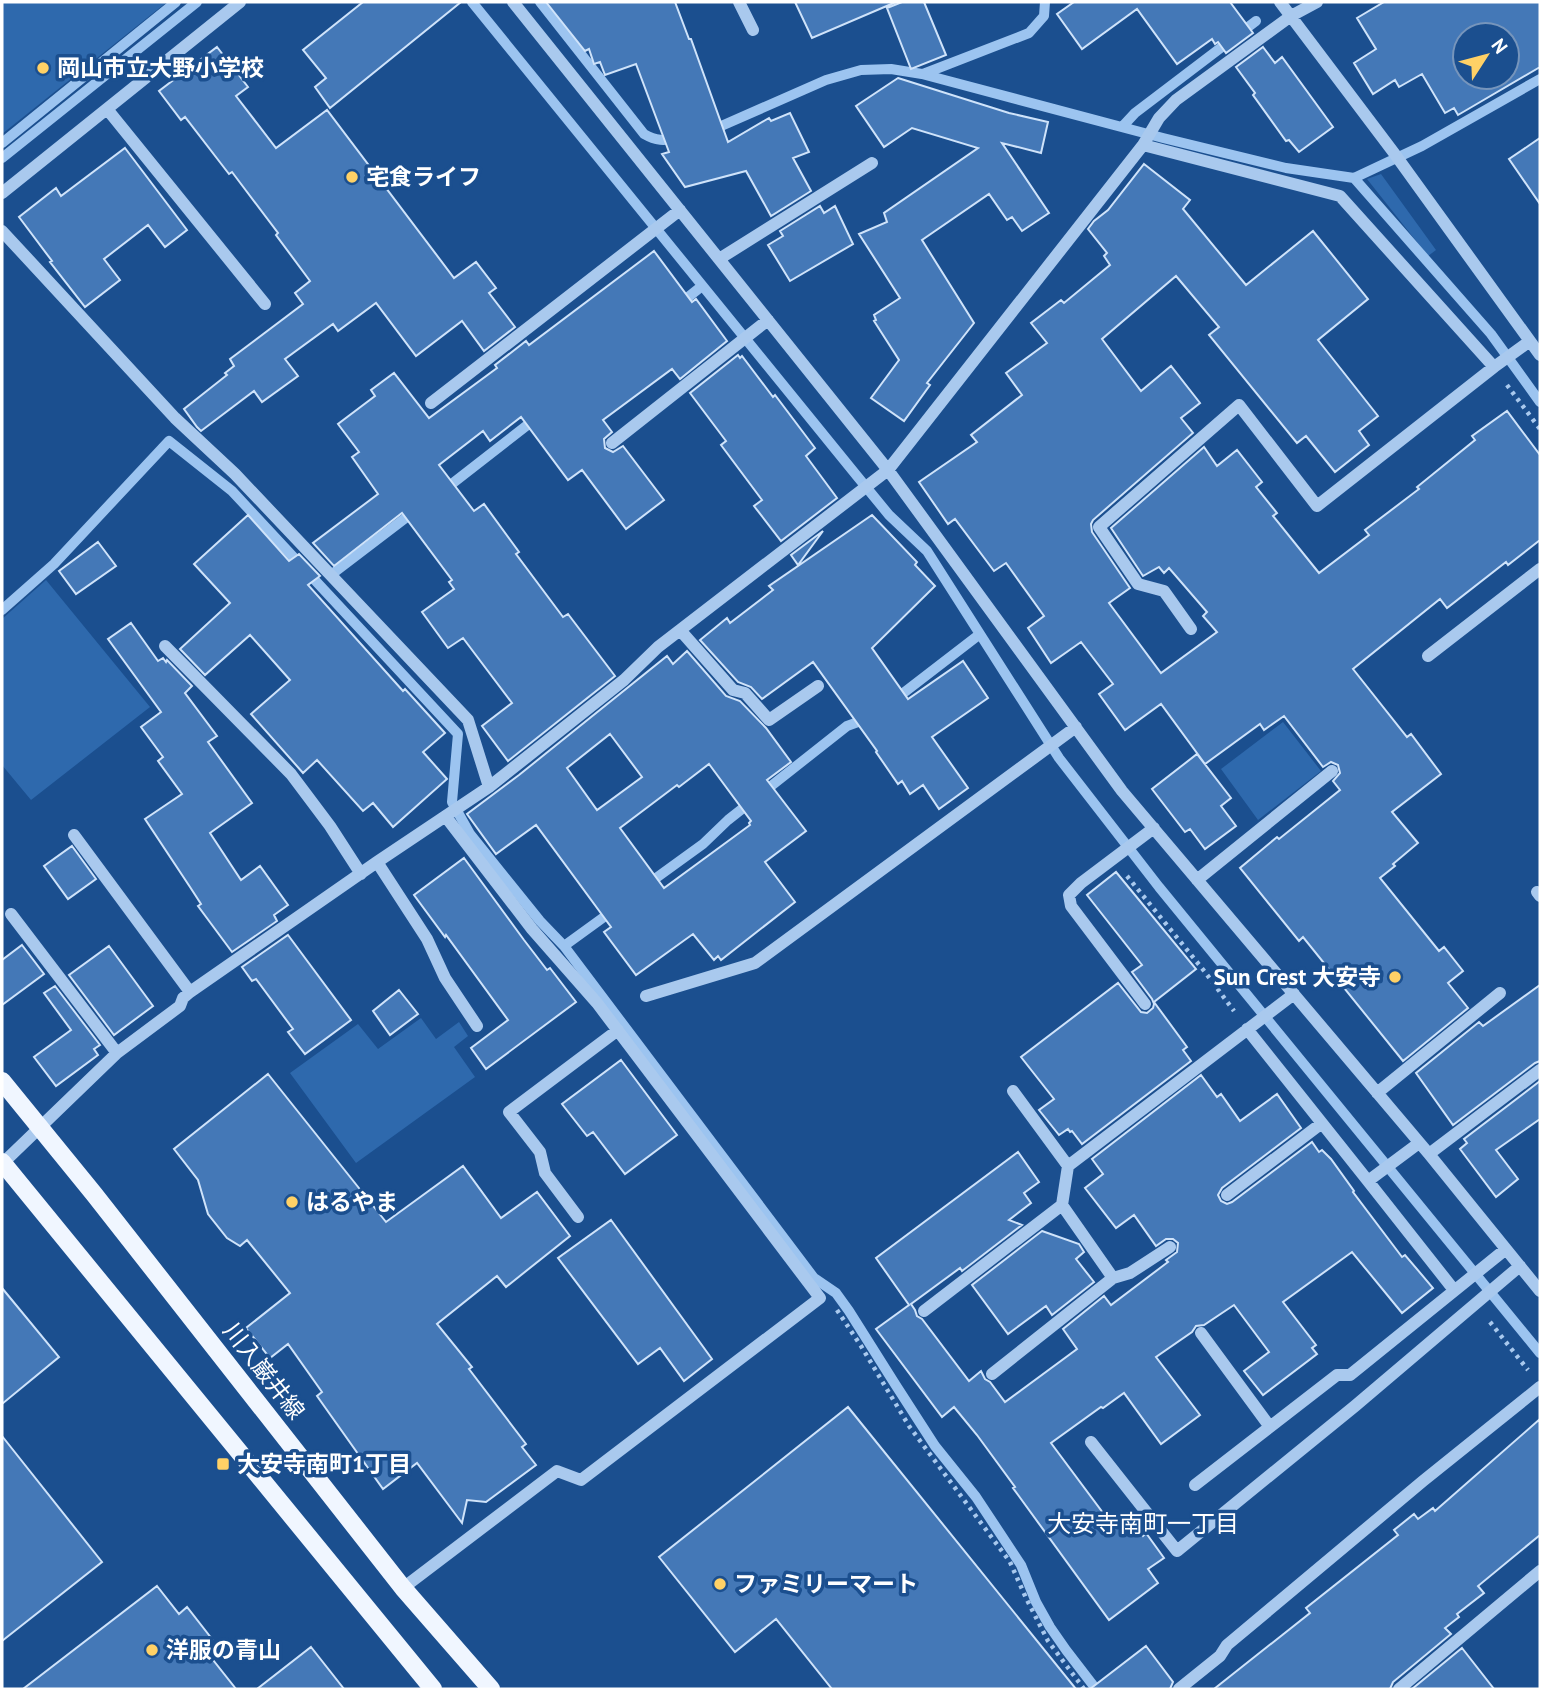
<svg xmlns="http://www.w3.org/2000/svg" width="1542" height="1691" font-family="'PT Sans','Noto Sans JP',sans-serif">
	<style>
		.green { fill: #2e69ad }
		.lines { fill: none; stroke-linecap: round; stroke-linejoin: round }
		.stream { stroke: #9cc4f0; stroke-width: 10 }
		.building { fill: #4478b7; stroke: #cfe3fa; stroke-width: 2; fill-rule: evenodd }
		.path { stroke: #a9c9ee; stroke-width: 4.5; stroke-dasharray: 3.5 5; stroke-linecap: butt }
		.minor { stroke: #a9c9ee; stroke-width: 12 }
		.major { stroke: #f0f6ff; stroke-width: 18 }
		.poi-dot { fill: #ffd166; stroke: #1b4f8f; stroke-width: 2.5 }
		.labels { text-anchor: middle; stroke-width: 7; stroke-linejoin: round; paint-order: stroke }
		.poi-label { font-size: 23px; font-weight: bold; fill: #fff; stroke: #1b4f8f; text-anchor: start }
		.street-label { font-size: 23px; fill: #fff; stroke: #1b4f8f }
		.neighbourhood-label { font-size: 24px; fill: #fff; stroke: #1b4f8f }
	</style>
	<rect width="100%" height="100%" fill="#1b4f8f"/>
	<!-- green -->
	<path class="green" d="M 2,2 L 167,2 L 2,134 Z
		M 1381,174 L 1436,250 L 1428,256 L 1367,179 Z
		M 46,580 L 150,707 L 31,800 L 2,765 L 2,619 Z
		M 1283,722 L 1321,771 L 1258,820 L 1221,769 Z
		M 421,1018 L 436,1039 L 459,1022 L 468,1036 L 454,1047 L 475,1077 L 356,1163 L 290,1073 L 358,1024 L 378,1049 Z"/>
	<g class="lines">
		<!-- stream -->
		<path class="stream" d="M 472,2 L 857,476 L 889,515 L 927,551 L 1059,758 L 1159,887 L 1540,1353
			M 540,2 L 644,134 C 656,141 664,141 678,138
			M 923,74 L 1029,33 L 1044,16 L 1045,2
			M 1122,127 L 1135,113 L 1256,21
			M 710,129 L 719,127 L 826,80 L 861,70 L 891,69 L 922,74 L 1163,138 L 1286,168 L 1354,178 L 1491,334 L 1540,402
			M 2,143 L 176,2
			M 2,158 L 197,2
			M 1354,178 L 1422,146 L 1540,79
			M 677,306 L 702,286
			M 444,490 L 539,416
			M 336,571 L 416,510
			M 2,610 L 54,564 L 169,441 L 232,491 L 458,734 L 452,802 L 470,834 L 540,921 L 564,946 L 814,1278 L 836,1293 L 849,1311 L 895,1384 L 935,1446 L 976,1497 L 1021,1565 L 1036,1602 L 1050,1627 L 1066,1650 L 1096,1689
			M 893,701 L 980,634
			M 645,886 L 703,844 L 728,820 L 847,726 L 869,718
			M 564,946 L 615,909"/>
	</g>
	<!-- building -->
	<path class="building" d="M 363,2 L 461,2 L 330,108 L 315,87 L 326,78 L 303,50 Z
		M 546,2 L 675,2 L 689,39 L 691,39 L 728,142 L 769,118 L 771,121 L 790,113 L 809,152 L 793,158 L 811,191 L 771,216 L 746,171 L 685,187 L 662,154 L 669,152 L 636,64 L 605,75 L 600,62 L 594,64 L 589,49 L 585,51 Z
		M 795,2 L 896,2 L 812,38 Z
		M 902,2 L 924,2 L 946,55 L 911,69 L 887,8 Z
		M 1074,2 L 1230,2 L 1253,33 L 1226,53 L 1218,42 L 1215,44 L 1212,39 L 1177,64 L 1137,9 L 1082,49 L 1057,14 Z
		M 1384,2 L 1540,2 L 1540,67 L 1458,115 L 1454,108 L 1445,113 L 1422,74 L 1399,87 L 1395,80 L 1373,94 L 1354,63 L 1376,49 L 1357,18 ZM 1465,35 L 1507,35 L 1507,77 L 1465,77 Z
		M 217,47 L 248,87 L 236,96 L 276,148 L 327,110 L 454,278 L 476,262 L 496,288 L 489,293 L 515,327 L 484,351 L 462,321 L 416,356 L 376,303 L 338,331 L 333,324 L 285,359 L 298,376 L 262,402 L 254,391 L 201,431 L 197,427 L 184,409 L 227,375 L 225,373 L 234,366 L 230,359 L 303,304 L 295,293 L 310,281 L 276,235 L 278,233 L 232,172 L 229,174 L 185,117 L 181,120 L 159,91 Z
		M 1263,47 L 1275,63 L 1282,57 L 1333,127 L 1299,152 L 1289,140 L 1286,141 L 1253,95 L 1255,93 L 1236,67 Z
		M 898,78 L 1009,113 L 1048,122 L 1041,153 L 1002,143 L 1049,213 L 1022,231 L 1012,217 L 1007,220 L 989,194 L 922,240 L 974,323 L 927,383 L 930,385 L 904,421 L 871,398 L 899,360 L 874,321 L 876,320 L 874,315 L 900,298 L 859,234 L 887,222 L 884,213 L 978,148 L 912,128 L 884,147 L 856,106 Z
		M 1540,138 L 1540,204 L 1509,159 Z
		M 125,148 L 187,230 L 165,247 L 148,225 L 104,259 L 120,280 L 85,307 L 50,262 L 52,261 L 19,217 L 56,188 L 61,196 Z
		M 1144,164 L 1190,200 L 1183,209 L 1246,285 L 1313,231 L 1368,299 L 1318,340 L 1378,416 L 1359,431 L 1369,445 L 1335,472 L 1306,436 L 1297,443 L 1209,335 L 1219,327 L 1176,276 L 1102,339 L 1141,391 L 1171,366 L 1200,403 L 1181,418 L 1193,433 L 1093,520 L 1091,524 L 1092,532 L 1130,588 L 1109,603 L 1161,673 L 1217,632 L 1203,616 L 1207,612 L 1169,568 L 1164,573 L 1159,567 L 1143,576 L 1111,528 L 1204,447 L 1217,466 L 1237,450 L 1262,482 L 1256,487 L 1277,513 L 1273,516 L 1319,573 L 1369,535 L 1365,530 L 1419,489 L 1417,487 L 1475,440 L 1472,436 L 1507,411 L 1540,455 L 1540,540 L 1508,565 L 1506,562 L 1447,608 L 1440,599 L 1353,669 L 1407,737 L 1411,734 L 1441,774 L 1392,812 L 1418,843 L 1393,864 L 1395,866 L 1380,878 L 1439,951 L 1444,947 L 1463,971 L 1448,983 L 1468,1008 L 1403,1061 L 1303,937 L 1299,941 L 1240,868 L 1277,837 L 1279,839 L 1340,790 L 1333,781 L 1340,773 L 1338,765 L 1331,762 L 1323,767 L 1284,716 L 1264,730 L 1260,724 L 1205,764 L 1161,704 L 1125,730 L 1099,694 L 1113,684 L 1081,642 L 1051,663 L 1028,628 L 1044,616 L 1006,563 L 994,571 L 955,519 L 948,524 L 919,482 L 977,442 L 971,435 L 1022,395 L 1006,373 L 1047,343 L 1031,323 L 1061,300 L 1064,303 L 1110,265 L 1104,256 L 1107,253 L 1088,229 L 1094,221 L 1108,210 Z
		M 820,206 L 824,213 L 835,206 L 853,244 L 790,281 L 768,245 L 783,236 L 780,231 Z
		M 654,251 L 692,302 L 696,299 L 727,341 L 680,379 L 672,369 L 603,420 L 612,432 L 604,439 L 605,448 L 613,452 L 623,446 L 664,500 L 626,529 L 582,470 L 568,480 L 521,417 L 490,441 L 483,431 L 439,465 L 474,511 L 484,504 L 519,552 L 516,554 L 563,617 L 568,614 L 615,676 L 508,761 L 482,726 L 512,703 L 463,638 L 448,648 L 422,612 L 454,589 L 449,582 L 452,580 L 402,513 L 334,566 L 313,543 L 378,494 L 352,457 L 359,452 L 338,424 L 375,396 L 371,390 L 394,373 L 429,418 L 497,368 L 495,365 L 526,341 L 529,345 Z
		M 738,355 L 740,358 L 742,356 L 773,397 L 775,395 L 815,448 L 806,456 L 837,498 L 781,541 L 754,506 L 762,500 L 721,445 L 726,441 L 690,393 Z
		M 248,515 L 289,561 L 299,554 L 320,576 L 308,585 L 403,691 L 405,689 L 445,733 L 423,752 L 447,779 L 393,827 L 373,803 L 363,811 L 317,760 L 303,773 L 251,714 L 290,680 L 250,635 L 205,675 L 180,649 L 230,603 L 194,564 Z
		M 872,515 L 917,562 L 915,565 L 935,586 L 872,648 L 908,699 L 963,661 L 988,698 L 932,737 L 968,788 L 939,809 L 923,785 L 910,794 L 902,781 L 898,784 L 876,752 L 877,751 L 813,662 L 762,699 L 751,687 L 738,682 L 700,640 L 727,618 L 730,623 L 773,590 L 769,586 Z
		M 823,531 L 798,565 L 791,555 Z
		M 98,542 L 116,566 L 76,594 L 59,571 Z
		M 131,623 L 158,661 L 163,658 L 166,662 L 167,660 L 192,686 L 185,693 L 217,736 L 208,742 L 252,803 L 210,833 L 241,880 L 260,866 L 288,905 L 274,915 L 277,921 L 232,952 L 198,906 L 201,904 L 190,887 L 145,819 L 182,794 L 158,761 L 163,757 L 141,727 L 161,712 L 108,639 Z
		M 687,651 L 726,696 L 740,701 L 766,728 L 791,762 L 767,780 L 806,831 L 765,862 L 795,902 L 721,960 L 718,956 L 714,960 L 693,934 L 636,975 L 604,932 L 611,927 L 536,825 L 496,854 L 467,814 L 519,775 L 667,656 L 673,664 ZM 610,734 L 642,777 L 597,810 L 567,768 ZM 709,764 L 751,821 L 749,823 L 750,825 L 664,888 L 620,828 L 677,785 L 679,787 Z
		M 1197,754 L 1231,798 L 1221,806 L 1236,826 L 1205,849 L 1190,829 L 1185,832 L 1152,789 Z
		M 72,846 L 96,879 L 68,899 L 44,866 Z
		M 464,858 L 524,940 L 547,970 L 550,968 L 576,1002 L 486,1069 L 471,1048 L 508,1020 L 446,935 L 445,937 L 414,895 Z
		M 1116,872 L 1196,969 L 1154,1002 L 1187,1047 L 1183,1050 L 1191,1061 L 1082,1144 L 1072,1131 L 1070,1132 L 1068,1129 L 1059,1135 L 1039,1110 L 1054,1099 L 1021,1057 L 1118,983 L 1141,1012 L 1147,1013 L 1153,1008 L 1154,1004 L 1152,999 L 1132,972 L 1142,965 L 1087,895 Z
		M 288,935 L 351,1020 L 305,1054 L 288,1032 L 293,1029 L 256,979 L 252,981 L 242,967 Z
		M 22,945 L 44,974 L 2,1005 L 2,960 Z
		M 109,946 L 153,1006 L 114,1035 L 69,975 Z
		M 1540,985 L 1540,1061 L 1535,1063 L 1453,1125 L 1416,1073 L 1479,1022 L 1483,1026 Z
		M 55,986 L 100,1045 L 94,1049 L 98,1055 L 56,1086 L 34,1057 L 71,1030 L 44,993 Z
		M 399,990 L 418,1014 L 390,1035 L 373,1011 Z
		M 621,1060 L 677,1135 L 625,1174 L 593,1132 L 587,1136 L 562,1104 Z
		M 268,1074 L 386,1222 L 463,1166 L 501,1218 L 537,1192 L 570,1236 L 506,1287 L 497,1276 L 437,1324 L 472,1367 L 469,1369 L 526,1444 L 522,1447 L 536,1465 L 486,1502 L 467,1500 L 462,1523 L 417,1463 L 383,1489 L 317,1396 L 322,1392 L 288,1344 L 270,1358 L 246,1328 L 290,1293 L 247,1240 L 240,1246 L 227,1238 L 208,1214 L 198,1180 L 174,1149 Z
		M 1201,1075 L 1217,1097 L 1221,1094 L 1240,1121 L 1277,1094 L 1301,1128 L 1222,1188 L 1218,1195 L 1221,1201 L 1227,1204 L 1232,1202 L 1312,1142 L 1319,1152 L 1322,1150 L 1331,1159 L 1354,1191 L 1353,1192 L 1402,1257 L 1405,1255 L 1433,1288 L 1402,1313 L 1352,1252 L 1283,1302 L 1316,1345 L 1312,1348 L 1317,1354 L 1263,1395 L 1244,1371 L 1269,1352 L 1234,1305 L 1204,1325 L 1196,1326 L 1192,1332 L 1156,1357 L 1200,1415 L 1161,1444 L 1124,1393 L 1103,1408 L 1101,1407 L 1051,1443 L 1115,1529 L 1124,1522 L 1127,1526 L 1130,1524 L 1135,1531 L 1138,1529 L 1143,1536 L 1146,1533 L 1164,1558 L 1148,1569 L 1158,1583 L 1109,1620 L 1013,1488 L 1015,1487 L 977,1435 L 954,1407 L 942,1417 L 876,1329 L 909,1305 L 876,1258 L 1018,1152 L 1039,1182 L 1024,1193 L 1031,1203 L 1009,1220 L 1022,1225 L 962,1271 L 960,1268 L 911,1304 L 915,1310 L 917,1316 L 922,1319 L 969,1381 L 981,1371 L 985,1379 L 990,1382 L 1005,1402 L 1077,1349 L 1063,1329 L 1104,1296 L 1111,1305 L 1168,1262 L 1166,1260 L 1177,1252 L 1178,1243 L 1173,1239 L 1166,1239 L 1156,1246 L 1134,1215 L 1116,1228 L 1085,1188 L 1103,1174 L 1092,1159 Z
		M 1540,1081 L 1540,1119 L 1496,1150 L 1518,1179 L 1496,1197 L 1460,1149 L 1467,1143 L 1464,1139 Z
		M 611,1220 L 712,1359 L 684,1381 L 660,1348 L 638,1364 L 558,1258 Z
		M 1042,1231 L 1079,1244 L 1084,1252 L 1076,1259 L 1094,1282 L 1052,1315 L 1046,1306 L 1008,1334 L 972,1285 Z
		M 2,1288 L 59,1357 L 2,1404 Z
		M 848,1407 L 1076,1689 L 832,1689 L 776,1619 L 735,1652 L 659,1557 Z
		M 1540,1419 L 1540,1535 L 1478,1586 L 1484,1593 L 1457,1614 L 1459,1617 L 1445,1628 L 1451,1634 L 1393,1682 L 1390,1689 L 1214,1689 L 1310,1613 L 1306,1608 L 1398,1535 L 1394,1530 L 1414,1514 L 1418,1519 L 1433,1508 L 1435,1511 Z
		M 2,1436 L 102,1562 L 2,1641 Z
		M 157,1586 L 179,1614 L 187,1607 L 212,1639 L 202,1646 L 236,1689 L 23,1689 Z
		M 1146,1646 L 1173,1682 L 1170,1689 L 1090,1689 Z
		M 311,1647 L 344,1689 L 257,1689 Z
		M 1462,1648 L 1494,1689 L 1412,1689 Z"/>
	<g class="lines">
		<!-- path -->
		<path class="path" d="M 1507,385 L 1540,429
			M 1127,876 L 1205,972 L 1234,1011
			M 837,1310 L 861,1346 L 909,1426 L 1010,1562 L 1026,1598 L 1048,1641 L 1084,1689
			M 1490,1322 L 1528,1370"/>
		<!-- minor -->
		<path class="minor" d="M 513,2 L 888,470 L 1122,791 L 1429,1154 L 1540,1291
			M 739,2 L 753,30
			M 1280,2 L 1394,153 L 1540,355
			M 107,109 L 265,304
			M 1143,145 L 1340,196 L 1494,367
			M 2,193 L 240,2
			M 2,231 L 175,418 L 235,474 L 468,720 L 489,787
			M 719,259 L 872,163
			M 431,403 L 680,210
			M 612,443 L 768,320
			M 1191,629 L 1164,591 L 1138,584 L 1099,527 L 1239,405 L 1317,506 L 1494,367 L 1530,341
			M 680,630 L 733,690 L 745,693 L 769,720 L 818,686
			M 165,646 L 291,774 L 330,826 L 361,874
			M 1428,656 L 1540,569
			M 74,835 L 190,992
			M 377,862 L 427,939 L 445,978 L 477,1026
			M 1197,880 L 1332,771
			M 1537,892 L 1540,896
			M 11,914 L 117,1053
			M 646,996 L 755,963 L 1076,727
			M 1145,1004 L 1071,906 L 1069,895 L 1081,883 L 1154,828
			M 1247,1029 L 1368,1181 L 1419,1143
			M 1013,1091 L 1068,1166
			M 1377,1093 L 1500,993
			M 1429,1154 L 1540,1070
			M 2,1164 L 117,1053 L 180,1006 L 183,998 L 190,992 L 377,862 L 489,787 L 624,680 L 658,647 L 888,470 L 1143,145 L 1159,118 L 1176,100 L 1291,16 L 1317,2
			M 1368,1181 L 1454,1290
			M 1227,1195 L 1322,1123
			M 1062,1205 L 1113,1278
			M 578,1217 L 545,1173 L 540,1152 L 509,1112 L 618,1030
			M 924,1311 L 1062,1205 L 1068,1166 L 1294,994
			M 1201,1333 L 1270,1427
			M 992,1374 L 1113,1278 L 1130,1273 L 1170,1247
			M 1091,1442 L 1177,1551 L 1355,1406 L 1520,1266
			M 1195,1485 L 1337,1375 L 1350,1375 L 1506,1249
			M 403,1588 L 557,1471 L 581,1480 L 820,1298 L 597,1003 L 532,929 L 446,817
			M 1179,1689 L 1220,1656 L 1227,1645 L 1423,1481 L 1540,1387
			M 1399,1689 L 1540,1571"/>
		<!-- major -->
		<path class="major" d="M 2,1081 L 94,1194 L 403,1588 L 491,1689
			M 2,1162 L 433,1689"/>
	</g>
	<!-- markers -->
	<g class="poi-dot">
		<circle cx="43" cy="68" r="7"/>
		<circle cx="352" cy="177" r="7"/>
		<circle cx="1395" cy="977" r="7"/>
		<circle cx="292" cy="1202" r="7"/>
		<rect x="216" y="1457" width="14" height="14" rx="3.5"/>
		<circle cx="720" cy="1584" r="7"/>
		<circle cx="152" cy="1650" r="7"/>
	</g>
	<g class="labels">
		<!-- poi labels -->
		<g class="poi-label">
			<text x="57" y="76">岡山市立大野小学校</text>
			<text x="366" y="185">宅食ライフ</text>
			<text x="1381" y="985" text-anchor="end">Sun Crest 大安寺</text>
			<text x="306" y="1210">はるやま</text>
			<text x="237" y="1472">大安寺南町1丁目</text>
			<text x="734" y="1592">ファミリーマート</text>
			<text x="166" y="1658">洋服の青山</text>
		</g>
		<!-- street labels -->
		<g class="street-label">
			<text transform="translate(264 1371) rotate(52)" y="8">川入巌井線</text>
		</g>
		<!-- neighbourhood labels -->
		<g class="neighbourhood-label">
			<text x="1143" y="1532">大安寺南町一丁目</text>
		</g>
	</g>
	<!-- border -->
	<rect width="1542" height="1691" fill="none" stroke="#ffffff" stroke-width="7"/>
	<!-- north arrow -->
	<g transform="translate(1486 56) rotate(54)"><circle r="33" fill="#1b4f8f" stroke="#7695bc" stroke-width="2"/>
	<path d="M0-5L12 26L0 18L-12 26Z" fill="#ffd166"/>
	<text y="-10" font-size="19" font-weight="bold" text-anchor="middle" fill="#ffffff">N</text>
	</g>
</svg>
